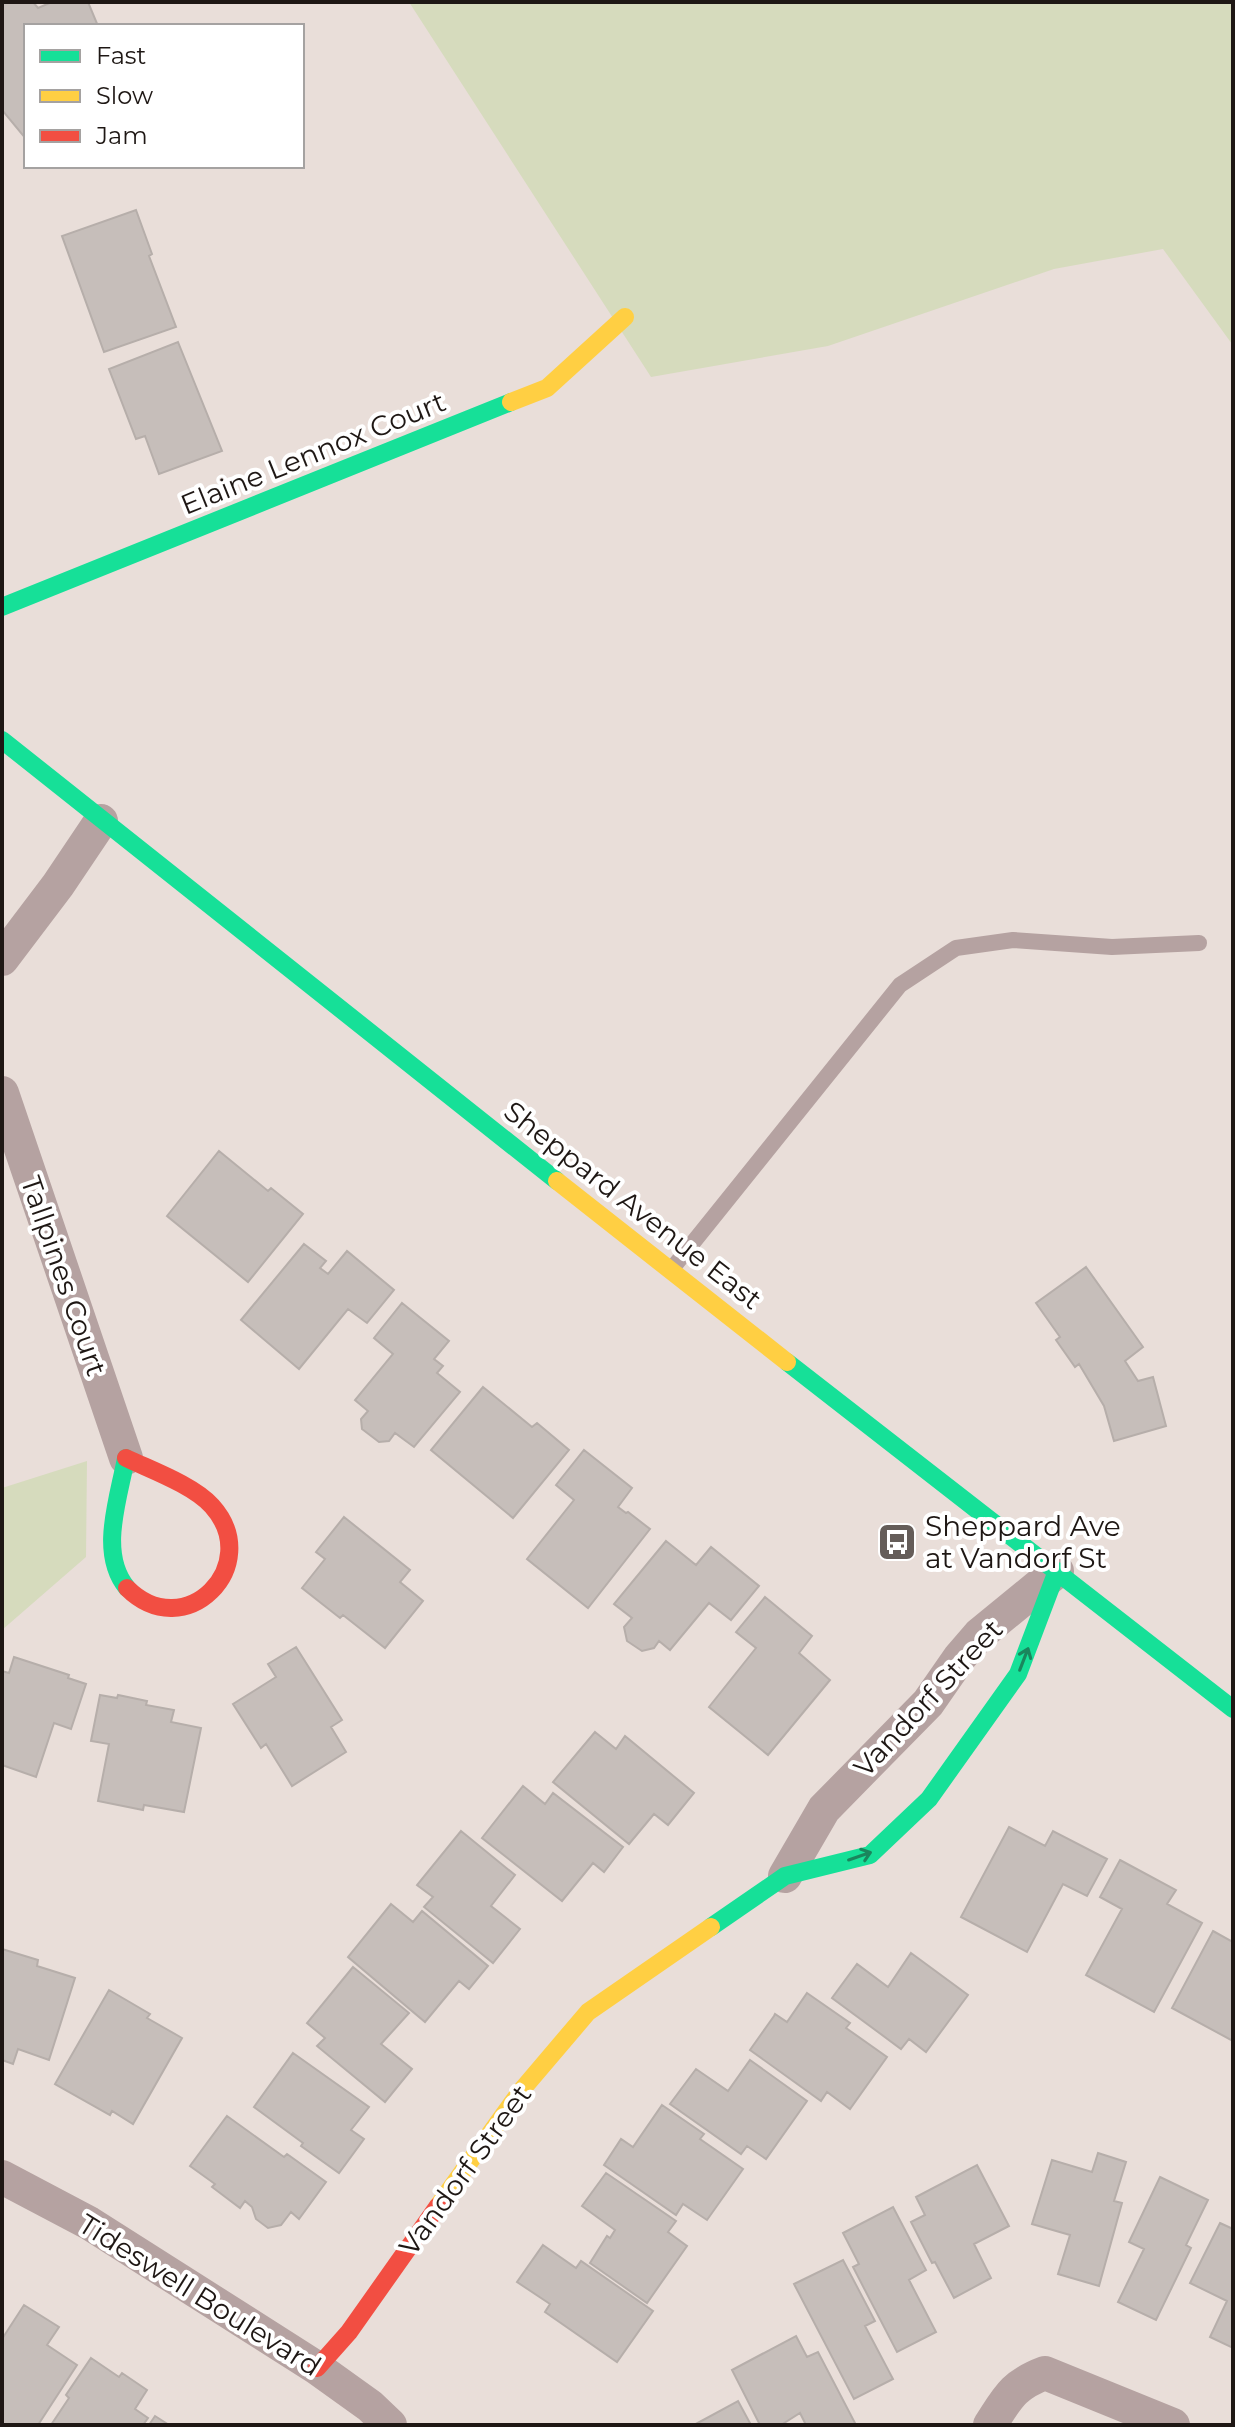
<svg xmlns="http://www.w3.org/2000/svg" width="1235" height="2427" font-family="Montserrat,sans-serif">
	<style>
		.green { fill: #d6dbbd }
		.building { fill: #c6beba; stroke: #b6aeaa; stroke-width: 2 }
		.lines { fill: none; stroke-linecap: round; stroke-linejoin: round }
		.lane { stroke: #b5a2a1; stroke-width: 16 }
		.street { stroke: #b5a2a1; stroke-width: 34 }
		.fast { stroke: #16e098; stroke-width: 18 }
		.slow { stroke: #ffcf43; stroke-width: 18 }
		.jam { stroke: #f24e42; stroke-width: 18 }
		.oneway { stroke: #1a865d }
		.labels { text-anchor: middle; stroke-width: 8; stroke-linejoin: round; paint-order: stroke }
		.street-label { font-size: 28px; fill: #1e1714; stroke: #fff }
		.poi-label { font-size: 28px; fill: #1e1714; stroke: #fff; text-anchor: start }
	</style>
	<rect width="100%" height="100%" fill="#e9ded9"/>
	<!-- green -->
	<path class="green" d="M 409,2 L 1233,2 L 1233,350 L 1232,344 L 1163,249 L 1054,269 L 828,346 L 651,377 Z
		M 87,1461 L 86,1557 L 2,1630 L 2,1488 Z"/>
	<!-- building -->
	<path class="building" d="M 2,2 L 33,2 L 38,8 L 52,2 L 88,2 L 98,26 L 26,26 L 26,139 L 2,110 Z
		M 136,210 L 152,254 L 149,256 L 176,327 L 104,352 L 62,236 Z
		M 178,342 L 222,451 L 159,474 L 145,436 L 136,439 L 109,369 Z
		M 219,1151 L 268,1191 L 271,1188 L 303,1214 L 248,1282 L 167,1216 Z
		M 304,1244 L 326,1261 L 320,1268 L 328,1274 L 347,1251 L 394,1290 L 367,1323 L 348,1309 L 299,1369 L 241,1320 Z
		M 1086,1267 L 1143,1347 L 1125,1361 L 1138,1381 L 1153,1377 L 1166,1426 L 1114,1441 L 1104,1406 L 1079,1364 L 1075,1367 L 1056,1340 L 1060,1337 L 1036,1303 Z
		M 402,1303 L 449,1341 L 434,1359 L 443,1366 L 437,1373 L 460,1392 L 414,1447 L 395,1433 L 389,1441 L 379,1442 L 362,1429 L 361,1419 L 368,1411 L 355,1400 L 393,1354 L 374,1338 Z
		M 483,1387 L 532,1427 L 537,1423 L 569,1450 L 513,1518 L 431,1450 Z
		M 584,1450 L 632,1488 L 618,1507 L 626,1513 L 628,1512 L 650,1529 L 588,1608 L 527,1559 L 574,1500 L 556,1485 Z
		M 344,1517 L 410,1570 L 400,1582 L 423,1601 L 385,1648 L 343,1615 L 340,1618 L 302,1588 L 325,1559 L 316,1552 Z
		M 666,1541 L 696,1565 L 711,1547 L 759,1586 L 731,1620 L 709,1603 L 670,1650 L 659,1641 L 654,1648 L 642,1651 L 627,1641 L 624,1627 L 632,1618 L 614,1604 Z
		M 765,1597 L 812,1636 L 799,1653 L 830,1680 L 768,1755 L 709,1707 L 756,1648 L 736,1632 Z
		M 296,1647 L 342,1720 L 331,1727 L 346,1752 L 292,1786 L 266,1744 L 261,1748 L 233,1704 L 276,1677 L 268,1664 Z
		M 14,1657 L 69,1675 L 68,1678 L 86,1684 L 71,1729 L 54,1723 L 36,1777 L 2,1765 L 2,1671 L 9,1673 Z
		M 100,1695 L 117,1698 L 118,1695 L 147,1701 L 146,1705 L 174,1710 L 171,1722 L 201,1728 L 184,1812 L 144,1805 L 143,1810 L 98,1801 L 109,1744 L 91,1741 Z
		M 595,1732 L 616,1749 L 625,1736 L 694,1793 L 668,1825 L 654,1814 L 629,1844 L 553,1782 Z
		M 523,1786 L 545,1804 L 553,1793 L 623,1847 L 604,1872 L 593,1863 L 562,1901 L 482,1838 Z
		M 1009,1827 L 1045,1846 L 1053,1831 L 1107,1859 L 1087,1896 L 1063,1884 L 1027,1952 L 961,1917 Z
		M 461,1831 L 515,1875 L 491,1906 L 520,1929 L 493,1963 L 424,1907 L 433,1897 L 417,1885 Z
		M 1120,1860 L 1176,1890 L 1167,1904 L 1202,1923 L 1154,2012 L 1086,1975 L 1122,1909 L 1100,1897 Z
		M 391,1904 L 413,1922 L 422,1911 L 488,1966 L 469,1989 L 459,1981 L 425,2022 L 348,1957 Z
		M 1213,1931 L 1233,1942 L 1233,2041 L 1172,2008 Z
		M 2,1949 L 38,1960 L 37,1966 L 75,1978 L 49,2060 L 18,2049 L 13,2064 L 2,2060 Z
		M 911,1953 L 968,1995 L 926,2052 L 909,2039 L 901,2049 L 832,1998 L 857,1964 L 888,1987 Z
		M 353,1967 L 409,2013 L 381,2044 L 412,2069 L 385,2102 L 317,2046 L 325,2038 L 307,2023 Z
		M 109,1990 L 150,2014 L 147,2018 L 182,2038 L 133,2124 L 112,2111 L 110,2115 L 55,2084 Z
		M 807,1993 L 850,2023 L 846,2028 L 887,2057 L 850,2109 L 827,2092 L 821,2101 L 750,2050 L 774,2016 L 775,2014 L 787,2022 Z
		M 293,2053 L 369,2107 L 351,2130 L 364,2139 L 339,2173 L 301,2146 L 303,2143 L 254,2107 Z
		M 750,2060 L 807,2101 L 766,2159 L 747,2146 L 741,2154 L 670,2104 L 696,2069 L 728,2091 Z
		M 662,2105 L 704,2134 L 700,2139 L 743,2169 L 707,2220 L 683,2204 L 676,2215 L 604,2165 L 621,2139 L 633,2147 Z
		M 227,2116 L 284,2157 L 287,2154 L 326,2182 L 299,2219 L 291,2212 L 281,2225 L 268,2228 L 256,2219 L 252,2207 L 245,2201 L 240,2208 L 212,2187 L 215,2184 L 190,2166 Z
		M 1098,2153 L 1126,2162 L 1114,2201 L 1122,2203 L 1099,2286 L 1058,2274 L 1070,2235 L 1032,2224 L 1052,2160 L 1092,2172 Z
		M 977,2165 L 1009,2226 L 974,2244 L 991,2278 L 954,2298 L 935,2262 L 932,2263 L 911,2222 L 925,2215 L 916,2197 Z
		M 606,2173 L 676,2221 L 668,2232 L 687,2246 L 647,2303 L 590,2263 L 607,2236 L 610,2238 L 615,2230 L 582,2206 Z
		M 1160,2177 L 1208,2200 L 1186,2245 L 1191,2248 L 1156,2320 L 1118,2302 L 1144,2249 L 1129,2242 Z
		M 893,2207 L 926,2270 L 909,2280 L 936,2332 L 897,2352 L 853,2267 L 859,2264 L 843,2233 Z
		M 1220,2223 L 1233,2229 L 1233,2348 L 1210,2337 L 1227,2301 L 1190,2283 Z
		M 543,2245 L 576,2268 L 581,2261 L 653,2311 L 617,2362 L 545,2312 L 550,2304 L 517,2282 Z
		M 843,2260 L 875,2321 L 865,2326 L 893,2379 L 854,2399 L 794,2284 Z
		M 24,2305 L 59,2327 L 47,2345 L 77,2365 L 38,2425 L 2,2425 L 2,2339 Z
		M 796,2336 L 807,2357 L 818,2352 L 856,2425 L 806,2425 L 800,2413 L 781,2425 L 760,2425 L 732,2370 Z
		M 91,2358 L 119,2377 L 122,2373 L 147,2390 L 135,2409 L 148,2418 L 143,2425 L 51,2425 L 69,2398 L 66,2395 Z
		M 738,2401 L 751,2425 L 694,2425 Z
		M 155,2416 L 169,2425 L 149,2425 Z"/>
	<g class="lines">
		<!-- lane -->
		<path class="lane" d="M 671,1270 L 900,985 L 956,948 L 1013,940 L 1112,947 L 1199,943"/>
		<!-- street -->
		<path class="street" d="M 2,959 L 58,885 L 101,821
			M 2,1093 L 126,1458
			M 785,1876 L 824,1809 L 928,1703 L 960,1657 L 979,1635 L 1057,1571
			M 2,2177 L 89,2223 L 317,2368 L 370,2406 L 390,2425
			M 990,2425 C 1008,2397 1013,2385 1045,2373 L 1173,2425"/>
		<!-- fast -->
		<path class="fast" d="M 2,607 L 511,402
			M 2,740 L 557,1181
			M 787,1362 L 1233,1709
			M 126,1458 C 119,1498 98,1553 127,1588
			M 711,1927 L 785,1876 L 870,1855 L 929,1799 L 1018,1674 L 1057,1571"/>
		<!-- slow -->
		<path class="slow" d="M 511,402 L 547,388 L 625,317
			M 557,1181 L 787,1362
			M 438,2206 L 520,2092 L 588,2012 L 711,1927"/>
		<!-- jam -->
		<path class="jam" d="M 126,1458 C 151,1470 193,1485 212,1506 C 265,1565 185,1646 127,1588
			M 317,2368 L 349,2332 L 438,2206"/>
	</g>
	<!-- one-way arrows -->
	<defs><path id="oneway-shaft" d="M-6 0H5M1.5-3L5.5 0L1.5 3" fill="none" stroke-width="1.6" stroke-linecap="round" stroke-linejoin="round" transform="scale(2)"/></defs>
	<g class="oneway">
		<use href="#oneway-shaft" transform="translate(1024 1659) rotate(-69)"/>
		<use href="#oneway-shaft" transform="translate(860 1856) rotate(-19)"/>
	</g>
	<!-- icons -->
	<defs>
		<g id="bus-square" transform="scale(2)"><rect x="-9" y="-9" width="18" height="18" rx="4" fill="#655d59" stroke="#fff"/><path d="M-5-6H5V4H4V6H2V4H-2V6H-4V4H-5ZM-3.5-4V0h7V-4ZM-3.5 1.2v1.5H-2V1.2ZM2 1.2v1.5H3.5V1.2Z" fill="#fff"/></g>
	</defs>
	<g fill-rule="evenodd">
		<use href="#bus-square" x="897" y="1542"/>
	</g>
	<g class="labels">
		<!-- street labels -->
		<g class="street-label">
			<text transform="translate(313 453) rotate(-22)" y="10">Elaine Lennox Court</text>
			<text transform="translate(633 1205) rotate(38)" y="10">Sheppard Avenue East</text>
			<text transform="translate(64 1276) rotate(71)" y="10">Tallpines Court</text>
			<text transform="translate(928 1698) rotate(-47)" y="10">Vandorf Street</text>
			<text transform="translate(465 2170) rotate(-54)" y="10">Vandorf Street</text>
			<text transform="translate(200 2295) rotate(32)" y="10">Tideswell Boulevard</text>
		</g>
		<!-- poi labels -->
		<g class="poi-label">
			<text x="925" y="1536">Sheppard Ave<tspan x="925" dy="32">at Vandorf St</tspan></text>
		</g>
	</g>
	<!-- border -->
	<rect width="1235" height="2427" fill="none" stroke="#1e1714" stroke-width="8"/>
	<!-- legend -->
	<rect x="24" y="24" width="280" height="144" fill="#ffffff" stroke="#a5a2a1" stroke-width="2"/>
	<rect x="40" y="50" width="40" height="12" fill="#16e098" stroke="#a5a2a1" stroke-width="2"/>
	<text x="96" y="64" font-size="24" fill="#1e1714">Fast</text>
	<rect x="40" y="90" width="40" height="12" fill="#ffcf43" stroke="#a5a2a1" stroke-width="2"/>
	<text x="96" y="104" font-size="24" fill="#1e1714">Slow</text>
	<rect x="40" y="130" width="40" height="12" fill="#f24e42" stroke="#a5a2a1" stroke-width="2"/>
	<text x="96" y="144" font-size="24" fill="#1e1714">Jam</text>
</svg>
